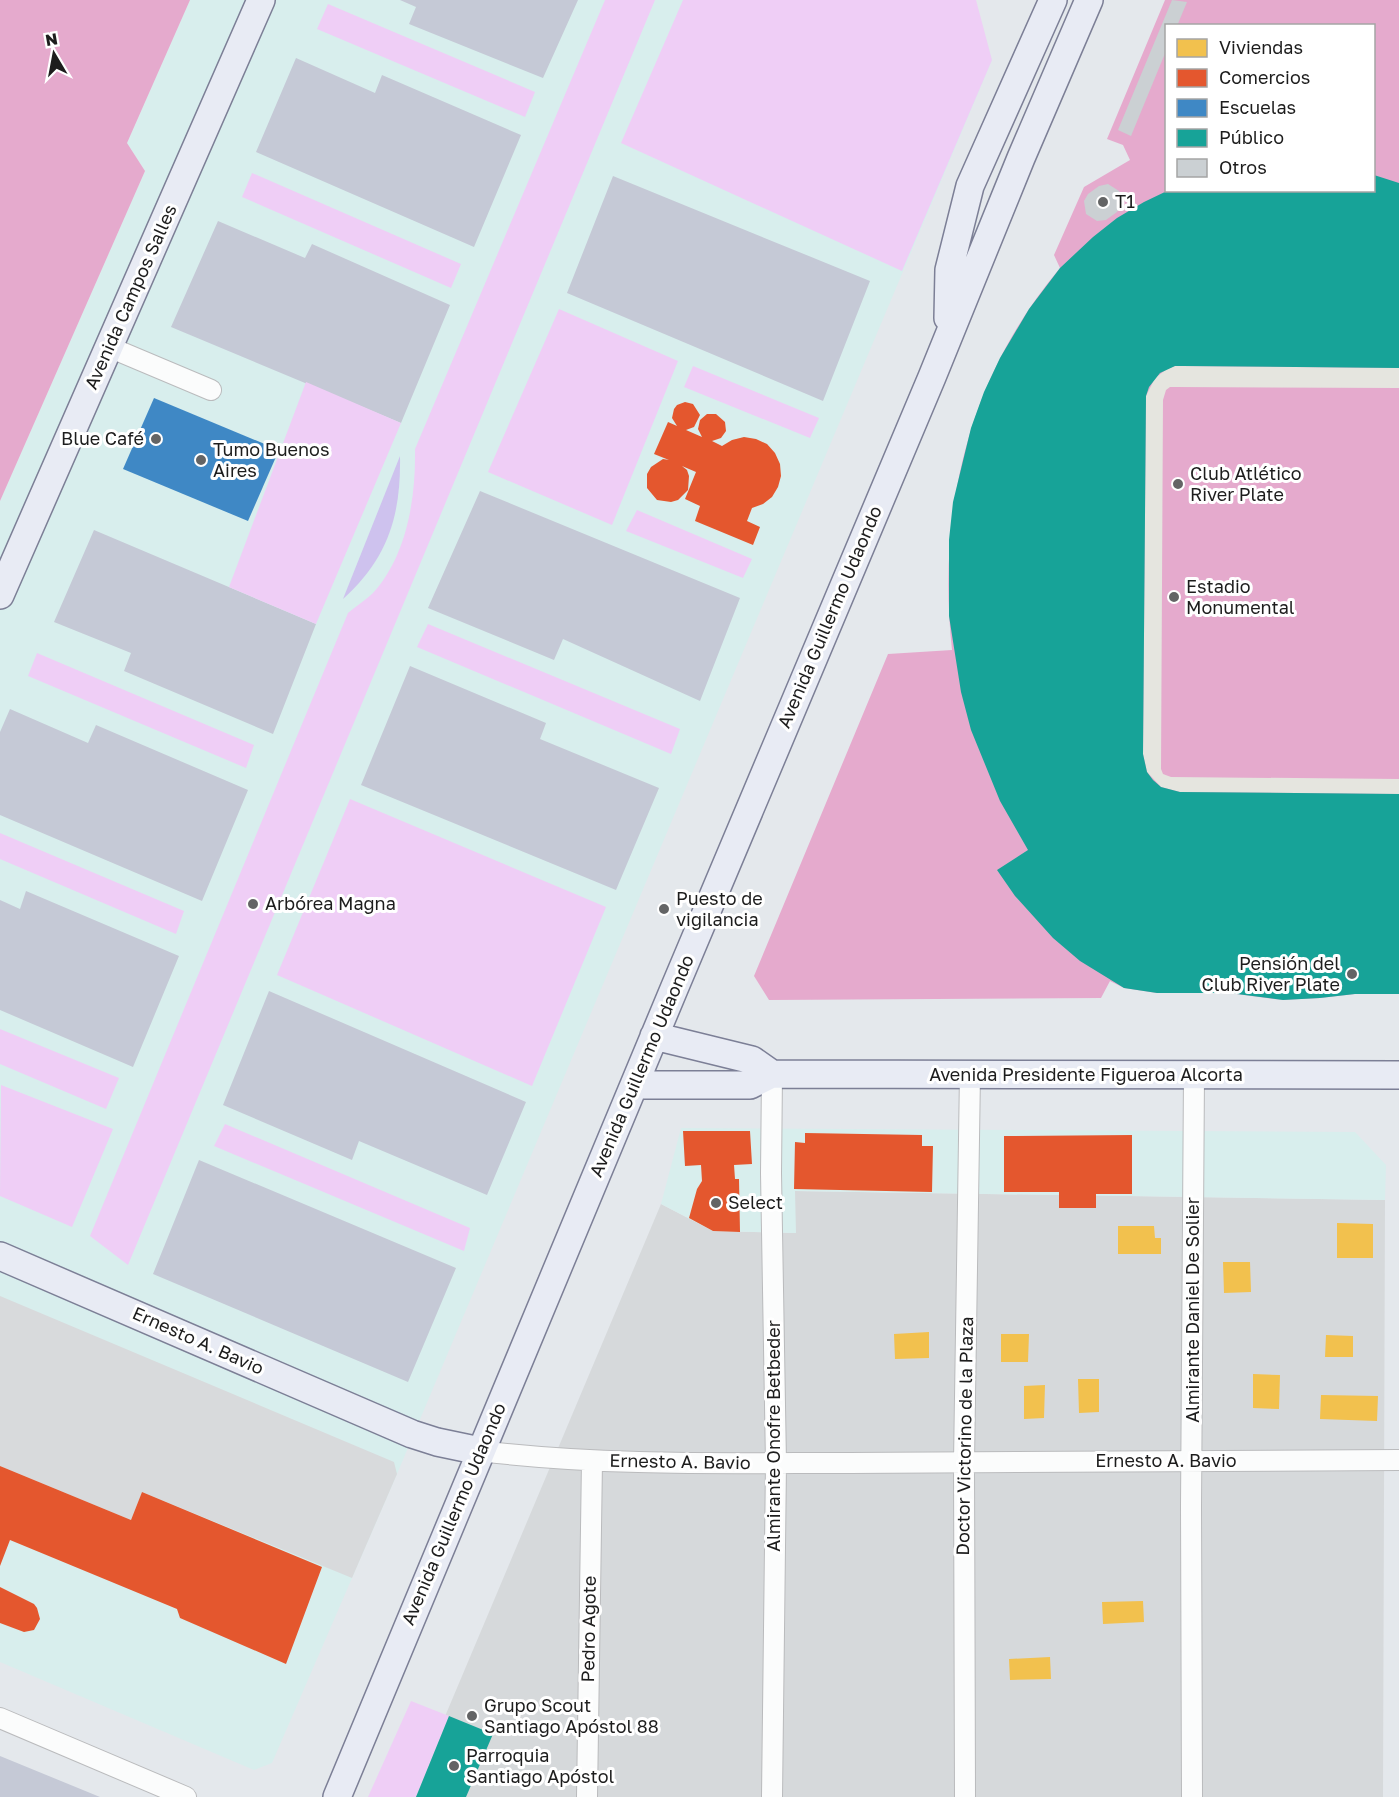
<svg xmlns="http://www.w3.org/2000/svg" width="1399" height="1797" font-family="'Golos Text',sans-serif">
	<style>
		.residential { fill: #d6d9db }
		.commercial { fill: #d8eeed }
		.construction { fill: #c5c9d6 }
		.grass { fill: #cec2ee }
		.park { fill: #efcef6 }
		.pitch { fill: #e5aacd; fill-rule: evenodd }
		.parking { fill: #d8dadc }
		.plaza { fill: #e5e5df }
		.homes { fill: #f2c14e }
		.shops { fill: #e4572e }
		.schools { fill: #3f88c5 }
		.public { fill: #17a398 }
		.building { fill: #cbd0d3 }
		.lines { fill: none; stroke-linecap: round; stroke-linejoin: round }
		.minor-casing { stroke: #babbbd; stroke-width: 22 }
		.secondary-casing { stroke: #7c7f96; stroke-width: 30 }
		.minor { stroke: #fbfcfc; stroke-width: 20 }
		.secondary { stroke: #e8ebf4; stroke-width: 27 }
		.poi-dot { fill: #636465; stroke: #fff; stroke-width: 2 }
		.labels { text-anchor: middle; stroke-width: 6; stroke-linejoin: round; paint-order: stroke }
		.poi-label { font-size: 18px; fill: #1d1d1d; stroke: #fff; text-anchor: start }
		.street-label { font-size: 18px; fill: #1d1d1d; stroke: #fff }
	</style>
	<rect width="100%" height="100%" fill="#e4e8ec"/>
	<!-- residential -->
	<path class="residential" d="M 795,1191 L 1385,1200 L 1383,1797 L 411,1797 L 661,1204 L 713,1231 L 795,1233 Z"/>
	<!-- commercial -->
	<path class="commercial" d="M 190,0 L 975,0 L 992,60 L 397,1474 L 272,1763 L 254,1770 L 0,1662 L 0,501 L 145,171 L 127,143 Z
		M 681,1128 L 1355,1132 L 1386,1165 L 1385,1200 L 795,1191 L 796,1233 L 713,1231 L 661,1204 Z"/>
	<!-- construction -->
	<path class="construction" d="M 400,0 L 578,0 L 543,78 L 409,24 L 416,7 Z
		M 296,58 L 375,93 L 382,75 L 521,135 L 474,247 L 256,152 Z
		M 613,176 L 870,281 L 823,401 L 567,293 Z
		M 218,221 L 305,258 L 312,244 L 450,305 L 401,423 L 171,327 Z
		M 480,491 L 740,598 L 700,701 L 563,639 L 554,660 L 428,608 Z
		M 94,530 L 316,624 L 273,734 L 124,671 L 131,653 L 54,622 Z
		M 410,666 L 546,723 L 540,739 L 659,788 L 616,890 L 361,785 Z
		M 10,709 L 88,743 L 96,725 L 248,790 L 202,901 L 0,815 L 0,732 Z
		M 26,891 L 179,956 L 133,1067 L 0,1010 L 0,900 L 20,909 Z
		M 269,991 L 526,1102 L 487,1195 L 359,1141 L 352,1160 L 223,1105 Z
		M 199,1160 L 456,1268 L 408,1382 L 153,1274 Z
		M 0,1756 L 100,1797 L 0,1797 Z"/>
	<!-- grass -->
	<path class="grass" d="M 400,456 C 401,516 388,558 343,599 Z"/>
	<!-- park -->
	<path class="park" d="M 605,0 L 655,0 L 128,1265 L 90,1236 L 348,613 C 356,606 366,600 373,593 C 407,556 416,497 415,449 Z
		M 683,0 L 976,0 L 992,60 L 902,271 L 621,143 Z
		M 328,4 L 535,92 L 525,117 L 317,29 Z
		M 252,173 L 461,264 L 451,288 L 242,197 Z
		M 559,309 L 678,361 L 612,525 L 488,472 Z
		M 693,366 L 819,418 L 810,438 L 684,387 Z
		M 306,382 L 401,423 L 316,624 L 229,587 Z
		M 637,510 L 752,559 L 743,578 L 626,531 Z
		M 428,624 L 680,729 L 671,754 L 417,647 Z
		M 37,653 L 254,745 L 246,768 L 28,676 Z
		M 350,799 L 606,907 L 532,1086 L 277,975 Z
		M 0,833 L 184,911 L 176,934 L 0,859 Z
		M 0,1029 L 119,1078 L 106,1109 L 0,1064 Z
		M 1,1085 L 113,1129 L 72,1227 L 0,1196 Z
		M 225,1124 L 470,1228 L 464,1251 L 214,1146 Z
		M 411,1701 L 449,1716 L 416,1797 L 368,1797 Z"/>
	<!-- pitch -->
	<path class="pitch" d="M 0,0 L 190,0 L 127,143 L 145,171 L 0,501 Z
		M 1165,0 L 1399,0 L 1399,994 L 1355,994 L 1320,998 L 1282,1000 L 1229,993 L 1157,993 L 1124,988 L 1110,981 L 1101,998 L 769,1000 L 754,976 L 888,654 L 952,650 C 937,511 968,377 1060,268 L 1054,255 L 1084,187 L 1130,160 L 1123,145 L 1107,139 ZM 1166,26 L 1374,26 L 1374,190 L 1166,190 Z"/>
	<!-- parking -->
	<path class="parking" d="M 0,1296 L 394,1462 L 397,1474 L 352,1578 L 142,1492 L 131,1520 L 0,1466 Z"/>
	<!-- plaza -->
	<path class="plaza" d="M 1175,366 L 1399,368 L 1399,388 L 1176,387 L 1170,387 L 1166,390 L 1163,400 L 1161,769 L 1163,774 L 1171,777 L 1399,779 L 1399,794 L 1180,792 L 1161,787 L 1147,772 L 1143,754 L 1146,396 L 1155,378 L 1167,369 Z"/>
	<!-- homes -->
	<path class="homes" d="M 1337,1223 L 1373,1224 L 1373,1258 L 1337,1258 Z
		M 1118,1226 L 1154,1226 L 1155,1238 L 1161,1238 L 1161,1254 L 1118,1254 Z
		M 1223,1262 L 1250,1262 L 1251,1292 L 1224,1293 Z
		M 929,1332 L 929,1358 L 895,1359 L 894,1334 Z
		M 1001,1334 L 1029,1334 L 1028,1362 L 1001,1362 Z
		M 1326,1335 L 1353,1336 L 1353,1357 L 1325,1357 Z
		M 1253,1374 L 1280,1375 L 1279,1409 L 1253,1408 Z
		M 1078,1379 L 1099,1379 L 1099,1412 L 1079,1413 Z
		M 1045,1385 L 1044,1418 L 1024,1419 L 1024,1386 Z
		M 1321,1395 L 1378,1396 L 1377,1421 L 1320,1419 Z
		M 1143,1601 L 1144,1622 L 1103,1624 L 1102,1602 Z
		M 1050,1657 L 1051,1679 L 1010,1680 L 1009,1659 Z"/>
	<!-- shops -->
	<path class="shops" d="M 685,402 L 693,404 L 700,415 L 694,427 L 686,430 L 702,437 L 698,429 L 700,420 L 707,414 L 716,414 L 725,422 L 726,431 L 721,438 L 712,441 L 722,446 L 732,440 L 744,437 L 756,439 L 767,444 L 775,453 L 780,464 L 781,476 L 778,487 L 772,497 L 763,504 L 752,508 L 747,521 L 760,527 L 753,545 L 695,521 L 700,506 L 685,499 L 696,472 L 682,466 L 687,470 L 689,476 L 688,490 L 678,500 L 671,502 L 657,500 L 647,488 L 647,474 L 651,467 L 663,459 L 669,460 L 654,454 L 668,422 L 677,426 L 672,418 L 674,409 L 677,405 Z
		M 683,1131 L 750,1131 L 752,1164 L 734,1165 L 735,1179 L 739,1179 L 740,1232 L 713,1231 L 689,1218 L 697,1189 L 702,1181 L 701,1165 L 685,1166 Z
		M 805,1133 L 922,1135 L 922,1146 L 933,1146 L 932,1192 L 794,1189 L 795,1142 L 805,1143 Z
		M 1132,1135 L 1132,1194 L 1096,1194 L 1096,1208 L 1059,1208 L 1059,1192 L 1004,1192 L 1004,1136 Z
		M 0,1466 L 131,1520 L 142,1492 L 322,1567 L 286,1664 L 180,1618 L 177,1609 L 10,1540 L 0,1566 Z
		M 0,1587 L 34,1604 L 37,1608 L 40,1619 L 34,1630 L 24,1632 L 0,1623 Z"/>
	<!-- schools -->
	<path class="schools" d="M 154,398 L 279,450 L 248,521 L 123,469 Z"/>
	<!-- public -->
	<path class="public" d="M 1374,175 L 1399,183 L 1399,368 L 1183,366 L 1175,366 L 1160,373 L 1149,387 L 1146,396 L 1143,754 L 1147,772 L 1153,780 L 1161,787 L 1180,792 L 1399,794 L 1399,994 L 1355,994 L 1320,998 L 1283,1000 L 1229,993 L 1157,993 L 1124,988 L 1080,961 L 1053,938 L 1015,896 L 997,870 L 1028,850 L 1000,801 L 971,730 L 961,692 L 949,616 L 949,540 L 953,502 L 971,428 L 984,392 L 1000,358 L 1029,309 L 1060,268 L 1093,237 L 1117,218 L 1144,202 L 1169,190 L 1374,190 Z
		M 449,1716 L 493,1734 L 466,1797 L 416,1797 Z"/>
	<!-- building -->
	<path class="building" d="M 1172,0 L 1187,2 L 1177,26 L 1166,26 L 1166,51 L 1131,136 L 1118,130 Z
		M 1108,184 L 1119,191 L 1122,197 L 1122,204 L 1117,212 L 1106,220 L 1097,221 L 1086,214 L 1084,201 L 1088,194 L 1099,186 Z"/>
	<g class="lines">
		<!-- minor casing -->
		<g class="minor-casing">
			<path id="minor" d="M 109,347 L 211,390
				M 772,1074 L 771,1173 L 776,1463 L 772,1797
				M 480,1451 C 603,1466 727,1463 849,1463 C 1033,1463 1216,1460 1399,1460
				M 0,1718 L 186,1797
				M 587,1797 L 592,1461
				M 965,1797 L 964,1462 L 970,1074
				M 1192,1797 L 1191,1506 L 1194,1075"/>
		</g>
		<!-- secondary casing -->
		<g class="secondary-casing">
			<path id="secondary" d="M 948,318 L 949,270 L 970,186 L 1053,0
				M 0,595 L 261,0
				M 654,1036 L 752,1060 L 772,1074
				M 634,1085 L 750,1085 L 772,1074 L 1399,1075
				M 0,1256 L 412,1434 L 437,1442 L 480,1451
				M 337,1797 L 674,989 L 932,377 L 1021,158 L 1089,0"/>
		</g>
		<!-- minor -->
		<use href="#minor" class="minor"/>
		<!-- secondary -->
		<use href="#secondary" class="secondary"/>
	</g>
	<!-- markers -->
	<g class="poi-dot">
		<circle cx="1103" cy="202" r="6"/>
		<circle cx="156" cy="439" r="6"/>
		<circle cx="201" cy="460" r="6"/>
		<circle cx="1178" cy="484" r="6"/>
		<circle cx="1174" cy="597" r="6"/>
		<circle cx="253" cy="904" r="6"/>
		<circle cx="664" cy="909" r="6"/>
		<circle cx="1352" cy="974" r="6"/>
		<circle cx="716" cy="1203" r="6"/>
		<circle cx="472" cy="1716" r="6"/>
		<circle cx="454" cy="1766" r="6"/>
	</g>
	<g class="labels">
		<!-- poi labels -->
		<g class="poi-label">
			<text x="1115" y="208">T1</text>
			<text x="144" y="445" text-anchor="end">Blue Café</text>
			<text x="213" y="456">Tumo Buenos<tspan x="213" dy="21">Aires</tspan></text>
			<text x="1190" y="480">Club Atlético<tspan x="1190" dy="21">River Plate</tspan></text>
			<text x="1186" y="593">Estadio<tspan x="1186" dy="21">Monumental</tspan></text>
			<text x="676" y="905">Puesto de<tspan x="676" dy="21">vigilancia</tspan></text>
			<text x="265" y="910">Arbórea Magna</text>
			<text x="1340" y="970" text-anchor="end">Pensión del<tspan x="1340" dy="21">Club River Plate</tspan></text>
			<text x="728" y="1209">Select</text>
			<text x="484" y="1712">Grupo Scout<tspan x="484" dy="21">Santiago Apóstol 88</tspan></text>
			<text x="466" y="1762">Parroquia<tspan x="466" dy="21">Santiago Apóstol</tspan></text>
		</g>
		<!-- street labels -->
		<g class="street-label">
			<text transform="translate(131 297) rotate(-66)" y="6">Avenida Campos Salles</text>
			<text transform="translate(830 617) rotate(-67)" y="6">Avenida Guillermo Udaondo</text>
			<text transform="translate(642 1066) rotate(-67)" y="6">Avenida Guillermo Udaondo</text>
			<text x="1086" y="1081">Avenida Presidente Figueroa Alcorta</text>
			<text transform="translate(1193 1310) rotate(-90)" y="6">Almirante Daniel De Solier</text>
			<text transform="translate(198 1341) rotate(24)" y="6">Ernesto A. Bavio</text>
			<text transform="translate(774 1436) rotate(-90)" y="6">Almirante Onofre Betbeder</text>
			<text transform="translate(965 1436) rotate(-89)" y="6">Doctor Victorino de la Plaza</text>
			<text x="1166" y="1467">Ernesto A. Bavio</text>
			<text transform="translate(680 1462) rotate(1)" y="6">Ernesto A. Bavio</text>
			<text transform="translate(454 1514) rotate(-67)" y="6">Avenida Guillermo Udaondo</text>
			<text transform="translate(589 1629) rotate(-89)" y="6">Pedro Agote</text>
		</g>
	</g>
	<!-- legend -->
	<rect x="1165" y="24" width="210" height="168" fill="#ffffff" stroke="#a5a5a5" stroke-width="1.5"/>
	<rect x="1177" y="39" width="30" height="18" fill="#f2c14e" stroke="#a5a5a5" stroke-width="1.5"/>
	<text x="1219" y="54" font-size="18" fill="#1d1d1d">Viviendas</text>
	<rect x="1177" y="69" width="30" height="18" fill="#e4572e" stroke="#a5a5a5" stroke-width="1.5"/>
	<text x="1219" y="84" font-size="18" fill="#1d1d1d">Comercios</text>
	<rect x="1177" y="99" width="30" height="18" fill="#3f88c5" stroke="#a5a5a5" stroke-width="1.5"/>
	<text x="1219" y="114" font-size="18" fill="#1d1d1d">Escuelas</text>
	<rect x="1177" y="129" width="30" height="18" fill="#17a398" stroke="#a5a5a5" stroke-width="1.5"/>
	<text x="1219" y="144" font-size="18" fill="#1d1d1d">Público</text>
	<rect x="1177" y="159" width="30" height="18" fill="#cbd0d3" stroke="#a5a5a5" stroke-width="1.5"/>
	<text x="1219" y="174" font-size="18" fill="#1d1d1d">Otros</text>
	<!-- north arrow -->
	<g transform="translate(54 54) rotate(350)" stroke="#ffffff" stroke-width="4.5" paint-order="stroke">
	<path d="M0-4.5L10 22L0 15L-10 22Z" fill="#1d1d1d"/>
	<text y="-9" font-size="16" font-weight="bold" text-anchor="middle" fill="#1d1d1d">N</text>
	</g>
</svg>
